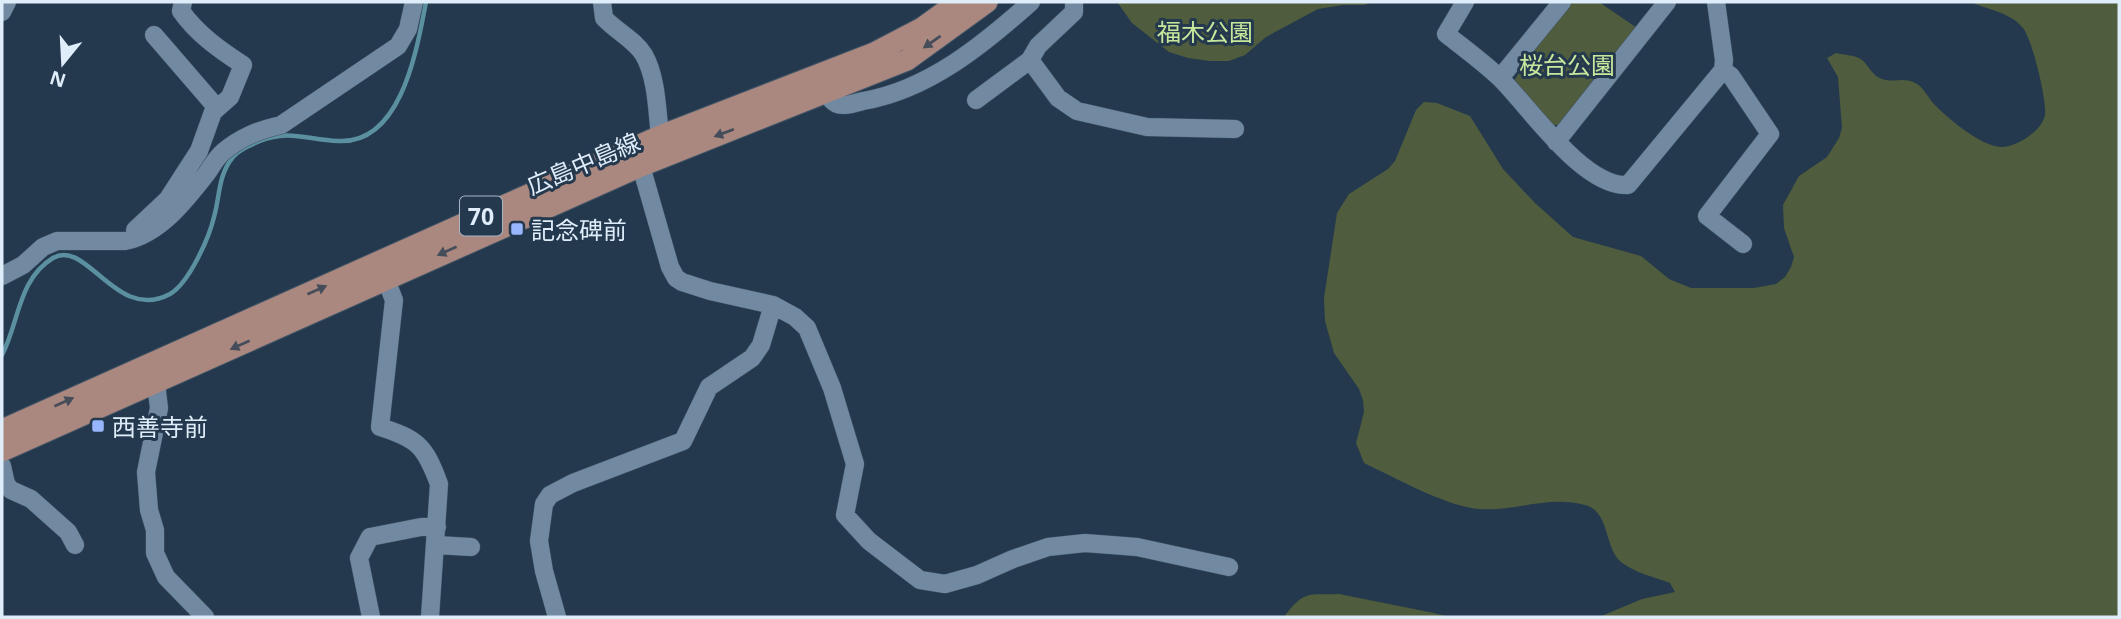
<svg xmlns="http://www.w3.org/2000/svg" width="2121" height="619" viewBox="0 0 2121 619" font-family="'Noto Sans','Noto Sans JP',sans-serif">
<style>
.green{fill:#4f5c3d}
.lines{fill:none;stroke-linecap:round;stroke-linejoin:round}
.stream{stroke:#5b90a0;stroke-width:4.5}
.minor-casing{stroke:#425567;stroke-width:19}
.primary-casing{stroke:#425567;stroke-width:23}
.minor{stroke:#718aa2;stroke-width:18}
.primary{stroke:#ab887f;stroke-width:21}
.oneway{fill:#464d5a}
.poi-dot{fill:#98b6fd;stroke:#24394e;stroke-width:2.5}
.labels{text-anchor:middle;dominant-baseline:central;stroke-width:6;stroke-linejoin:round;paint-order:stroke}
.shield{fill:#24394e;stroke:#a7b6c6;stroke-width:2}
.shield-label{font-size:23px;font-weight:bold;fill:#dfecfa}
.park-label{font-size:24px;fill:#c7e79c;stroke:#24394e}
.street-label{font-size:24px;fill:#dfecfa;stroke:#24394e}
.poi-label{font-size:24px;fill:#dfecfa;stroke:#24394e;text-anchor:start}
</style>
<rect width="100%" height="100%" fill="#24394e"/>
<path class="green" d="M1117,2H1372L1365,5H1343L1318,9L1266,37L1245,55L1229,61H1210L1188,58L1169,52L1132,23Z
M1572,2H1599L1637,28L1561,125H1552L1514,81L1528,58Z
M1971,2H2119V617H1599L1642,599L1675,592L1670,583C1654,577 1635,573 1621,562C1604,548 1610,511 1585,505C1548,495 1515,512 1479,509C1445,506 1396,478 1364,463L1356,443L1364,412L1363,400L1359,389L1334,353L1325,321L1324,298L1337,213L1349,194L1388,169L1395,161L1416,110L1424,102L1437,103L1470,116L1503,169L1535,203L1573,237L1641,256L1669,279L1691,288H1754L1776,284L1785,277L1791,267L1794,257L1784,228L1783,205L1799,176L1827,157L1839,138L1842,128L1838,77L1827,58L1836,53C1844,55 1856,55 1862,60C1870,67 1873,78 1886,80C1897,82 1906,77 1917,84C1924,88 1928,98 1934,104C1947,118 1980,145 2000,147C2016,148 2042,131 2045,115C2047,100 2032,39 2023,28C2010,12 1988,10 1971,2Z
M1339,594L1434,613L1449,617H1284C1304,590 1308,595 1339,594Z"/>
<g class="lines">
<path class="stream" d="M2,355C19,323 18,279 53,258C87,238 116,323 170,294C189,283 209,238 214,217C220,196 218,175 233,157C239,149 251,145 260,141C289,129 308,140 338,141C402,145 417,48 426,2"/>
<g class="minor-casing">
<path id="minor" d="M602,2L604,18C616,31 635,40 644,55C657,78 657,111 660,136L641,166L670,267L676,278L682,282L710,291L773,305L795,317L807,328L832,388L855,464L845,515L869,541L920,580L945,584L977,575L1013,559L1048,547L1085,543L1137,547L1229,567
M1465,2L1446,34C1464,48 1483,62 1500,78C1530,108 1584,188 1628,185L1723,70L1731,76L1770,134L1707,216L1743,244
M1716,2L1724,60L1723,70
M2,12L7,2
M154,35L217,108
M1030,60L1058,98L1077,111L1147,127L1235,129
M1500,78L1562,2
M821,83C825,90 829,100 837,104C843,107 855,103 863,101C928,90 983,45 1031,2
M976,100L1030,60L1038,46L1074,12V2
M1556,142L1667,2
M135,230L168,199L199,151L213,112L230,97L243,65C220,50 197,34 181,11L183,2
M381,267L394,300L380,427C418,439 425,446 439,484L430,617
M2,276L23,265L43,247L57,241H125C160,234 186,200 207,173C212,166 216,158 223,152C241,137 259,130 281,125L398,46L408,29L414,2
M152,370L156,383L159,408L146,472L149,510L155,530V553L166,577L205,617
M2,466L6,484L11,490L31,499L68,532L75,545
M436,545L471,547
M371,617L359,558L370,537L421,527H437
M557,617L544,571L539,541L544,504L550,495L573,483L683,441L709,387L752,358L761,345L773,305"/>
</g>
<g class="primary-casing">
<path id="primary" d="M2,430L660,136L874,53L922,28L958,2
M2,451L641,166L907,60L987,2"/>
</g>
<use href="#minor" class="minor"/>
<use href="#primary" class="primary"/>
</g>
<defs><path id="oneway-solid" d="M-6-.8H1V-3.2L6.5 0L1 3.2V.8H-6Z" transform="scale(1.75)"/></defs>
<g class="oneway">
<use href="#oneway-solid" transform="translate(932 42) rotate(145)"/>
<use href="#oneway-solid" transform="translate(724 133) rotate(159)"/>
<use href="#oneway-solid" transform="translate(447 251) rotate(156)"/>
<use href="#oneway-solid" transform="translate(317 290) rotate(-24)"/>
<use href="#oneway-solid" transform="translate(240 345) rotate(156)"/>
<use href="#oneway-solid" transform="translate(64 402) rotate(-24)"/>
</g>
<g class="poi-dot">
<rect x="510" y="222" width="14" height="14" rx="3.5"/>
<rect x="91" y="419" width="14" height="14" rx="3.5"/>
</g>
<g class="labels">
<rect class="shield" x="460" y="196.5" width="42" height="39" rx="5"/>
<g class="shield-label">
<text x="481" y="216">70</text>
</g>
<g class="park-label">
<text x="1205" y="31">福木公園</text>
<text x="1567" y="64">桜台公園</text>
</g>
<g class="street-label">
<text transform="translate(583 163) rotate(-23)">広島中島線</text>
</g>
<g class="poi-label">
<text x="531" y="229">記念碑前</text>
<text x="112" y="426">西善寺前</text>
</g>
</g>
<rect width="2121" height="619" fill="none" stroke="#dfecfa" stroke-width="7"/>
<g transform="translate(63 63) rotate(198)" stroke="#24394e" stroke-width="5" paint-order="stroke">
<path d="M0-5L12 26L0 18L-12 26Z" fill="#dfecfa"/>
<text y="-10" font-size="19" font-weight="bold" text-anchor="middle" fill="#dfecfa">N</text>
</g>
</svg>
